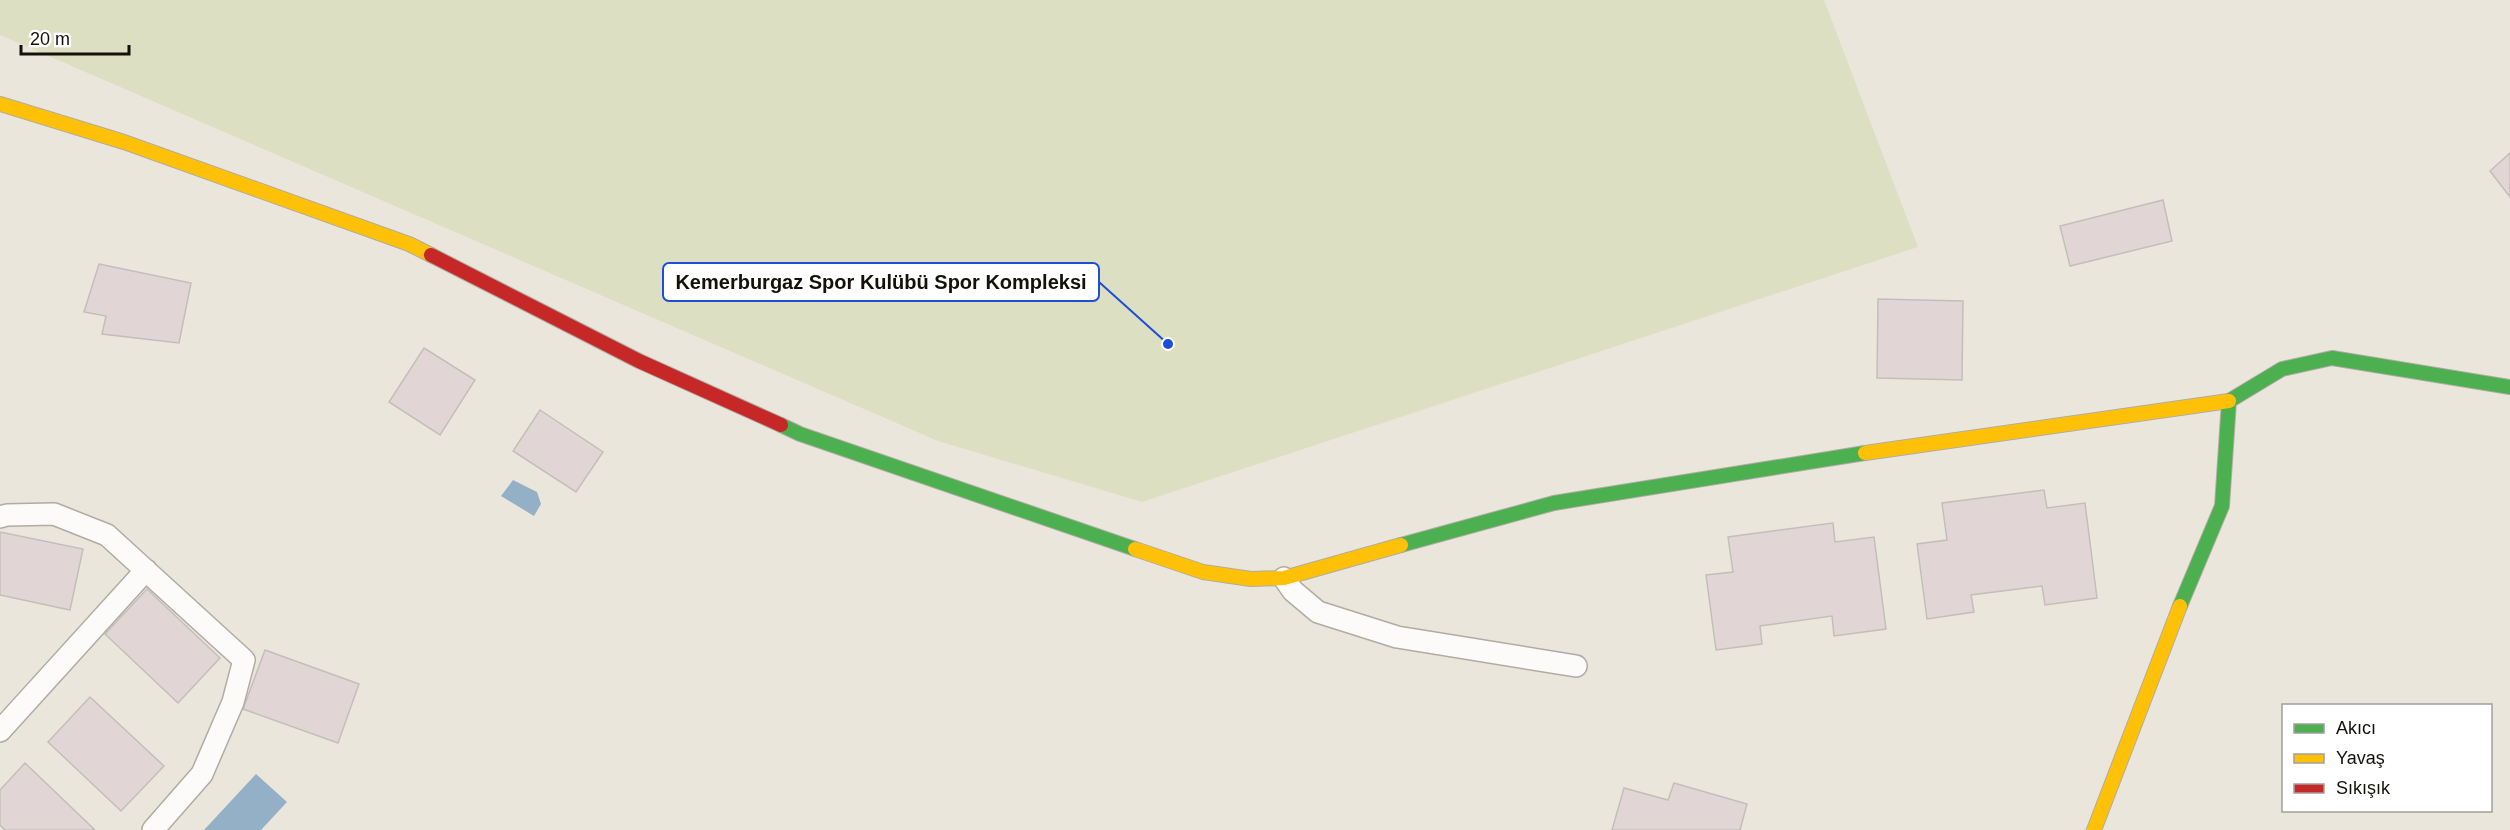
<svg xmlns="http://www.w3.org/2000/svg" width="2510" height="830" viewBox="0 0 2510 830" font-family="Arial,sans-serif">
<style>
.green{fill:#dddfc3}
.water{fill:#94b0c6}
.building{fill:#e1d5d5;stroke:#c4bebb;stroke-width:1.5}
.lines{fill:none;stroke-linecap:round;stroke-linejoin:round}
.lane-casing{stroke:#b0aca3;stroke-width:24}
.fast-casing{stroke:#b0aca3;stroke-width:16}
.slow-casing{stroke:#b0aca3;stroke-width:16}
.jam-casing{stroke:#b0aca3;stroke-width:16}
.lane{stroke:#fcfbfa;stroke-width:21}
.fast{stroke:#4caf50;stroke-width:14}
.slow{stroke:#ffc107;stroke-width:14}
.jam{stroke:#c62828;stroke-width:14}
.leader{fill:none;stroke:#1d4ed8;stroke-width:2}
.callout-dot{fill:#1d4ed8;stroke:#fff;stroke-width:2}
.callout{fill:#fff;stroke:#1d4ed8;stroke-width:2}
.callout-label{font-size:20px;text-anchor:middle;font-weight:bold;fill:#14110a}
</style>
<rect width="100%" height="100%" fill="#ebe6db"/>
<path class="green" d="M0,0H1824L1918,247L1142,502L938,441L0,35Z"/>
<path class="water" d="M513,480L537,492L541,504L534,516L501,496Z
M256,774L287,802L261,830H204Z"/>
<path class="building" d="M2510,153V197L2490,171Z
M2163,200L2172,241L2070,266L2060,226Z
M99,264L191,283L179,343L102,334L106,316L84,312Z
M1878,299L1963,301L1962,380L1877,378Z
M424,348L475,380L440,435L389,402Z
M540,410L603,452L576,492L513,451Z
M2044,490L2047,508L2085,503L2097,598L2045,605L2042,586L1971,595L1974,612L1927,619L1917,544L1947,540L1942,503Z
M1833,523L1835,542L1874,537L1886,629L1834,636L1832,616L1760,626L1762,644L1716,650L1706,575L1733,572L1728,537Z
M0,532L83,549L70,610L0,595Z
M147,589L220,658L178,703L105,634Z
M265,650L359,684L338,743L243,709Z
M90,697L164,766L121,811L48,742Z
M25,763L95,830H5L0,825V790Z
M1674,783L1747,804L1740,830H1612L1624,788L1668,800Z"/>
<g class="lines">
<g class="lane-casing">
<path id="lane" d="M0,517L7,515L54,514L107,535L244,660L233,702L202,774L153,830
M1284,578L1293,591L1318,612L1397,637L1576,666
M0,731L146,570"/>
</g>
<g class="fast-casing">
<path id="fast" d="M781,425L800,434L1135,549
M1401,545L1554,503L1865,453
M2180,606L2222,506L2229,401L2282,369L2332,358L2510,387"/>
</g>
<g class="slow-casing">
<path id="slow" d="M0,104L124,142L409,244L431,255
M1865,453L2229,401
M1135,549L1203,572L1251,579L1284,578L1401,545
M2094,830L2180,606"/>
</g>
<g class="jam-casing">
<path id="jam" d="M431,255L639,361L781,425"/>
</g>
<use href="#lane" class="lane"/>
<use href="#fast" class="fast"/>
<use href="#slow" class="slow"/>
<use href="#jam" class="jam"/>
</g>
<path class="leader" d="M1168 344L1099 282"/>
<circle class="callout-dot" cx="1168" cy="344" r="6"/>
<rect class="callout" x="663" y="263" width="436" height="38" rx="6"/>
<g class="callout-label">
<text x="881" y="289">Kemerburgaz Spor Kulübü Spor Kompleksi</text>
</g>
<rect x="2282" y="704" width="210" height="108" fill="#ffffff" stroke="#a1a09d" stroke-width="1.5"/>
<rect x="2294" y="724" width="30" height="9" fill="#4caf50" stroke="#a1a09d" stroke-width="1.5"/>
<text x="2336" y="734" font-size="18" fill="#14110a">Akıcı</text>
<rect x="2294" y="754" width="30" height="9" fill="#ffc107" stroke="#a1a09d" stroke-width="1.5"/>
<text x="2336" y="764" font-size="18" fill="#14110a">Yavaş</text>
<rect x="2294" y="784" width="30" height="9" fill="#c62828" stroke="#a1a09d" stroke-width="1.5"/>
<text x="2336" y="794" font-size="18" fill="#14110a">Sıkışık</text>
<path d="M21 45v9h108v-9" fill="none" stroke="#14110a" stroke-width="3"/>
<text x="30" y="45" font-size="18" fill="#14110a" stroke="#ffffff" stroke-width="4.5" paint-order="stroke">20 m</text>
</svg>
